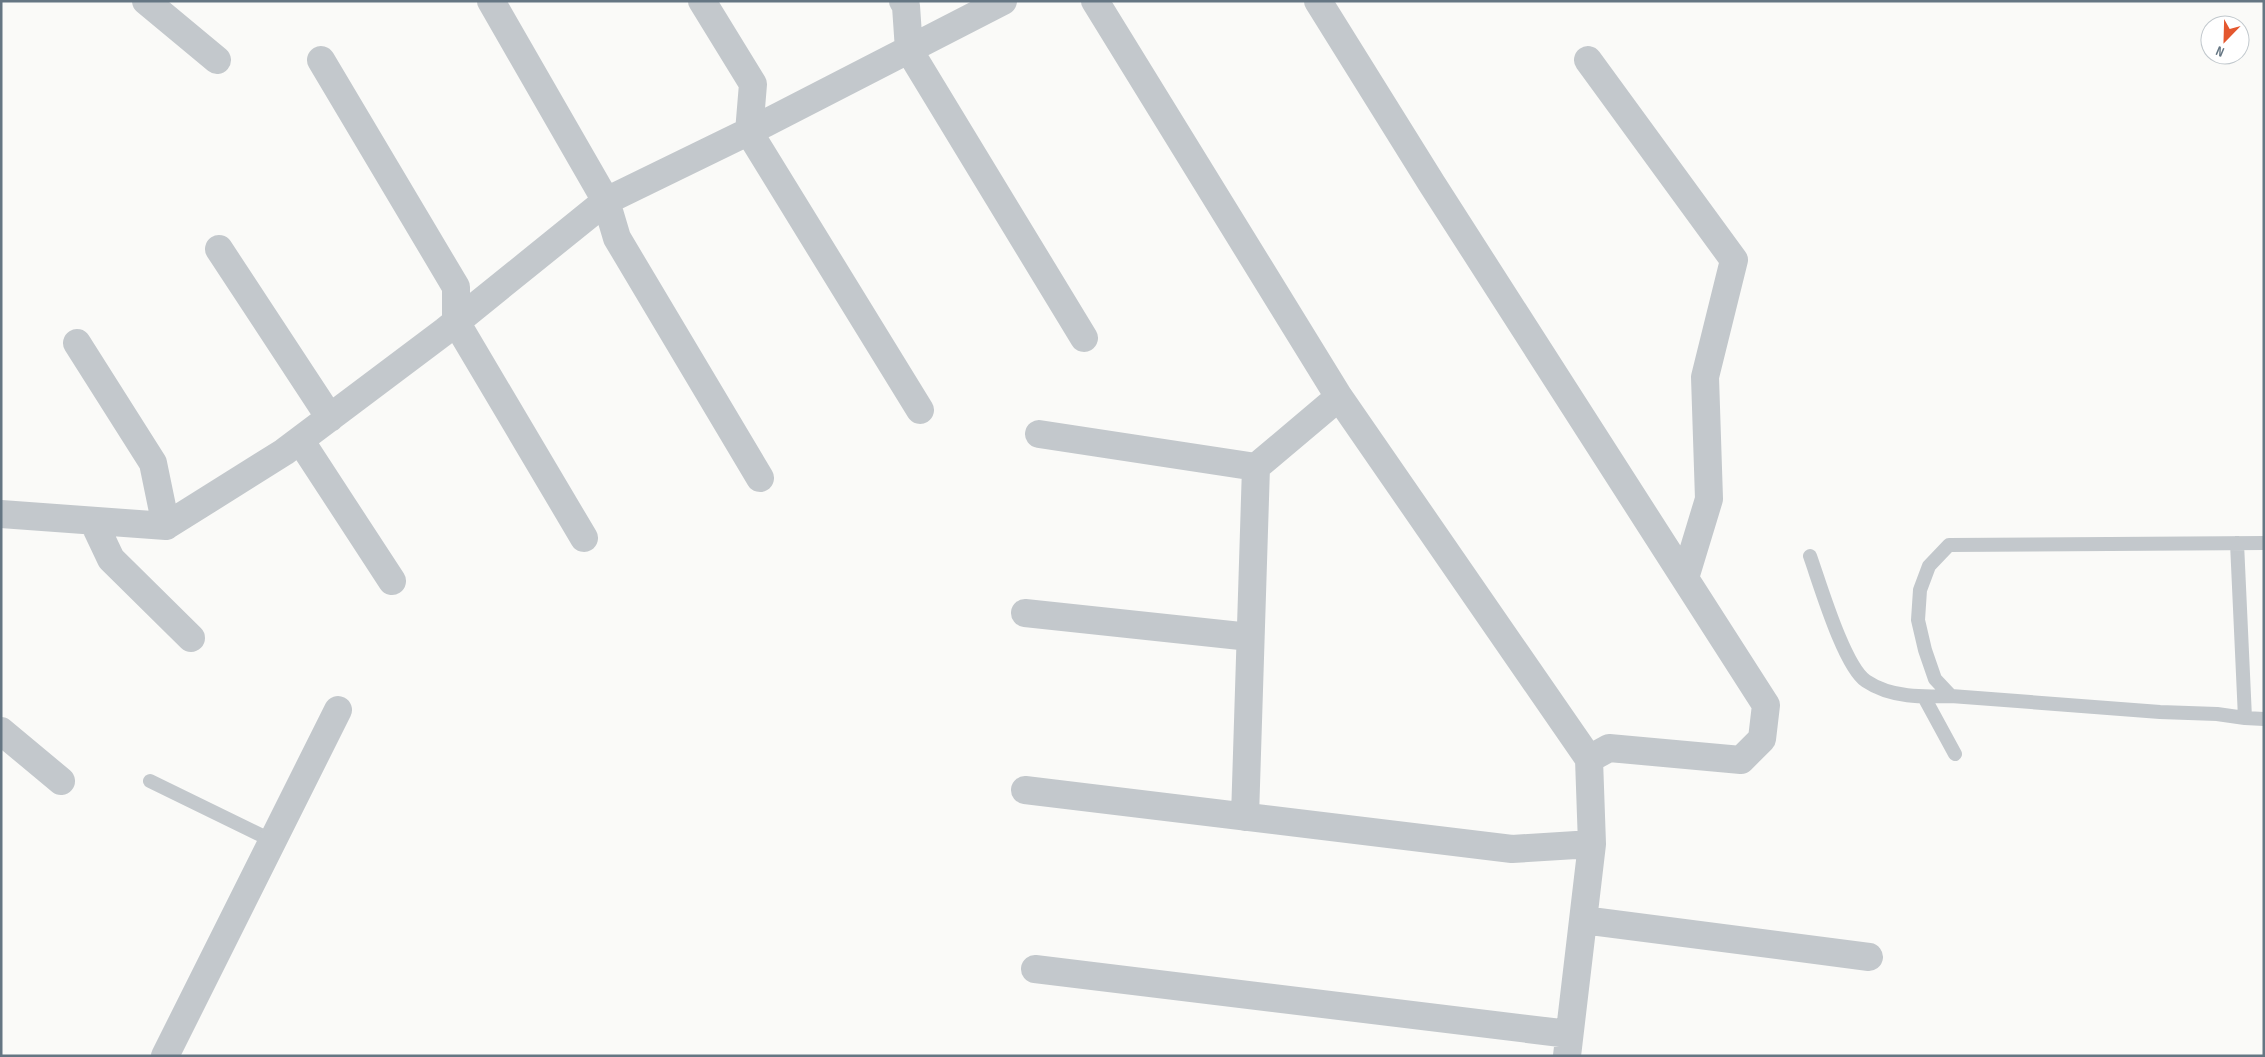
<svg xmlns="http://www.w3.org/2000/svg" width="2265" height="1057" viewBox="0 0 2265 1057" font-family="'Sofia Sans Condensed',sans-serif">
<style>
.lines{fill:none;stroke-linecap:round;stroke-linejoin:round}
.lane{stroke:#c3c8cc;stroke-width:14}
.street{stroke:#c3c8cc;stroke-width:28}
</style>
<rect width="100%" height="100%" fill="#fafaf8"/>
<g class="lines">
<path class="lane" d="M2237,543L2245,718L2264,719
M1810,556C1820,584 1844,666 1866,681C1891,698 1923,697 1951,696
M1924,697L1955,754
M2245,718L2217,714L2160,712L1951,696L1935,679L1925,650L1918,620L1920,590L1929,566L1949,545L2264,543
M150,781L273,841"/>
<path class="street" d="M146,1L217,60
M491,1L606,201L617,238L760,478
M702,1L753,84L749,132L920,410
M903,1L906,6L909,50L1084,338
M1095,1L1339,397L1589,759L1592,844L1567,1056
M1318,1L1432,184L1766,705L1762,739L1741,760L1609,748L1589,759
M321,60L456,287V322L584,538
M1588,60L1734,260L1705,377L1709,499L1685,578
M219,249L330,418
M77,343L153,463L166,526
M1039,434L1256,467
M300,440L392,581
M1,514L166,526L284,452L445,331L606,201L766,123L1003,1
M93,521L111,559L191,638
M1025,613L1250,637
M1,731L61,781
M1025,790L1512,849L1592,844
M1245,817L1256,467L1339,397
M1583,920L1869,957
M1035,969L1569,1034
M165,1056L338,710"/>
</g>
<rect width="2265" height="1057" fill="none" stroke="#657683" stroke-width="5"/>
<g transform="translate(2225 40) rotate(203)"><circle r="24" fill="#ffffff" stroke="#c1c8cd"/>
<path d="M0-4L9 19L0 12L-9 19Z" fill="#e4572e"/>
<text y="-8" font-size="14" font-weight="bold" text-anchor="middle" fill="#657683">N</text>
</g>
</svg>
